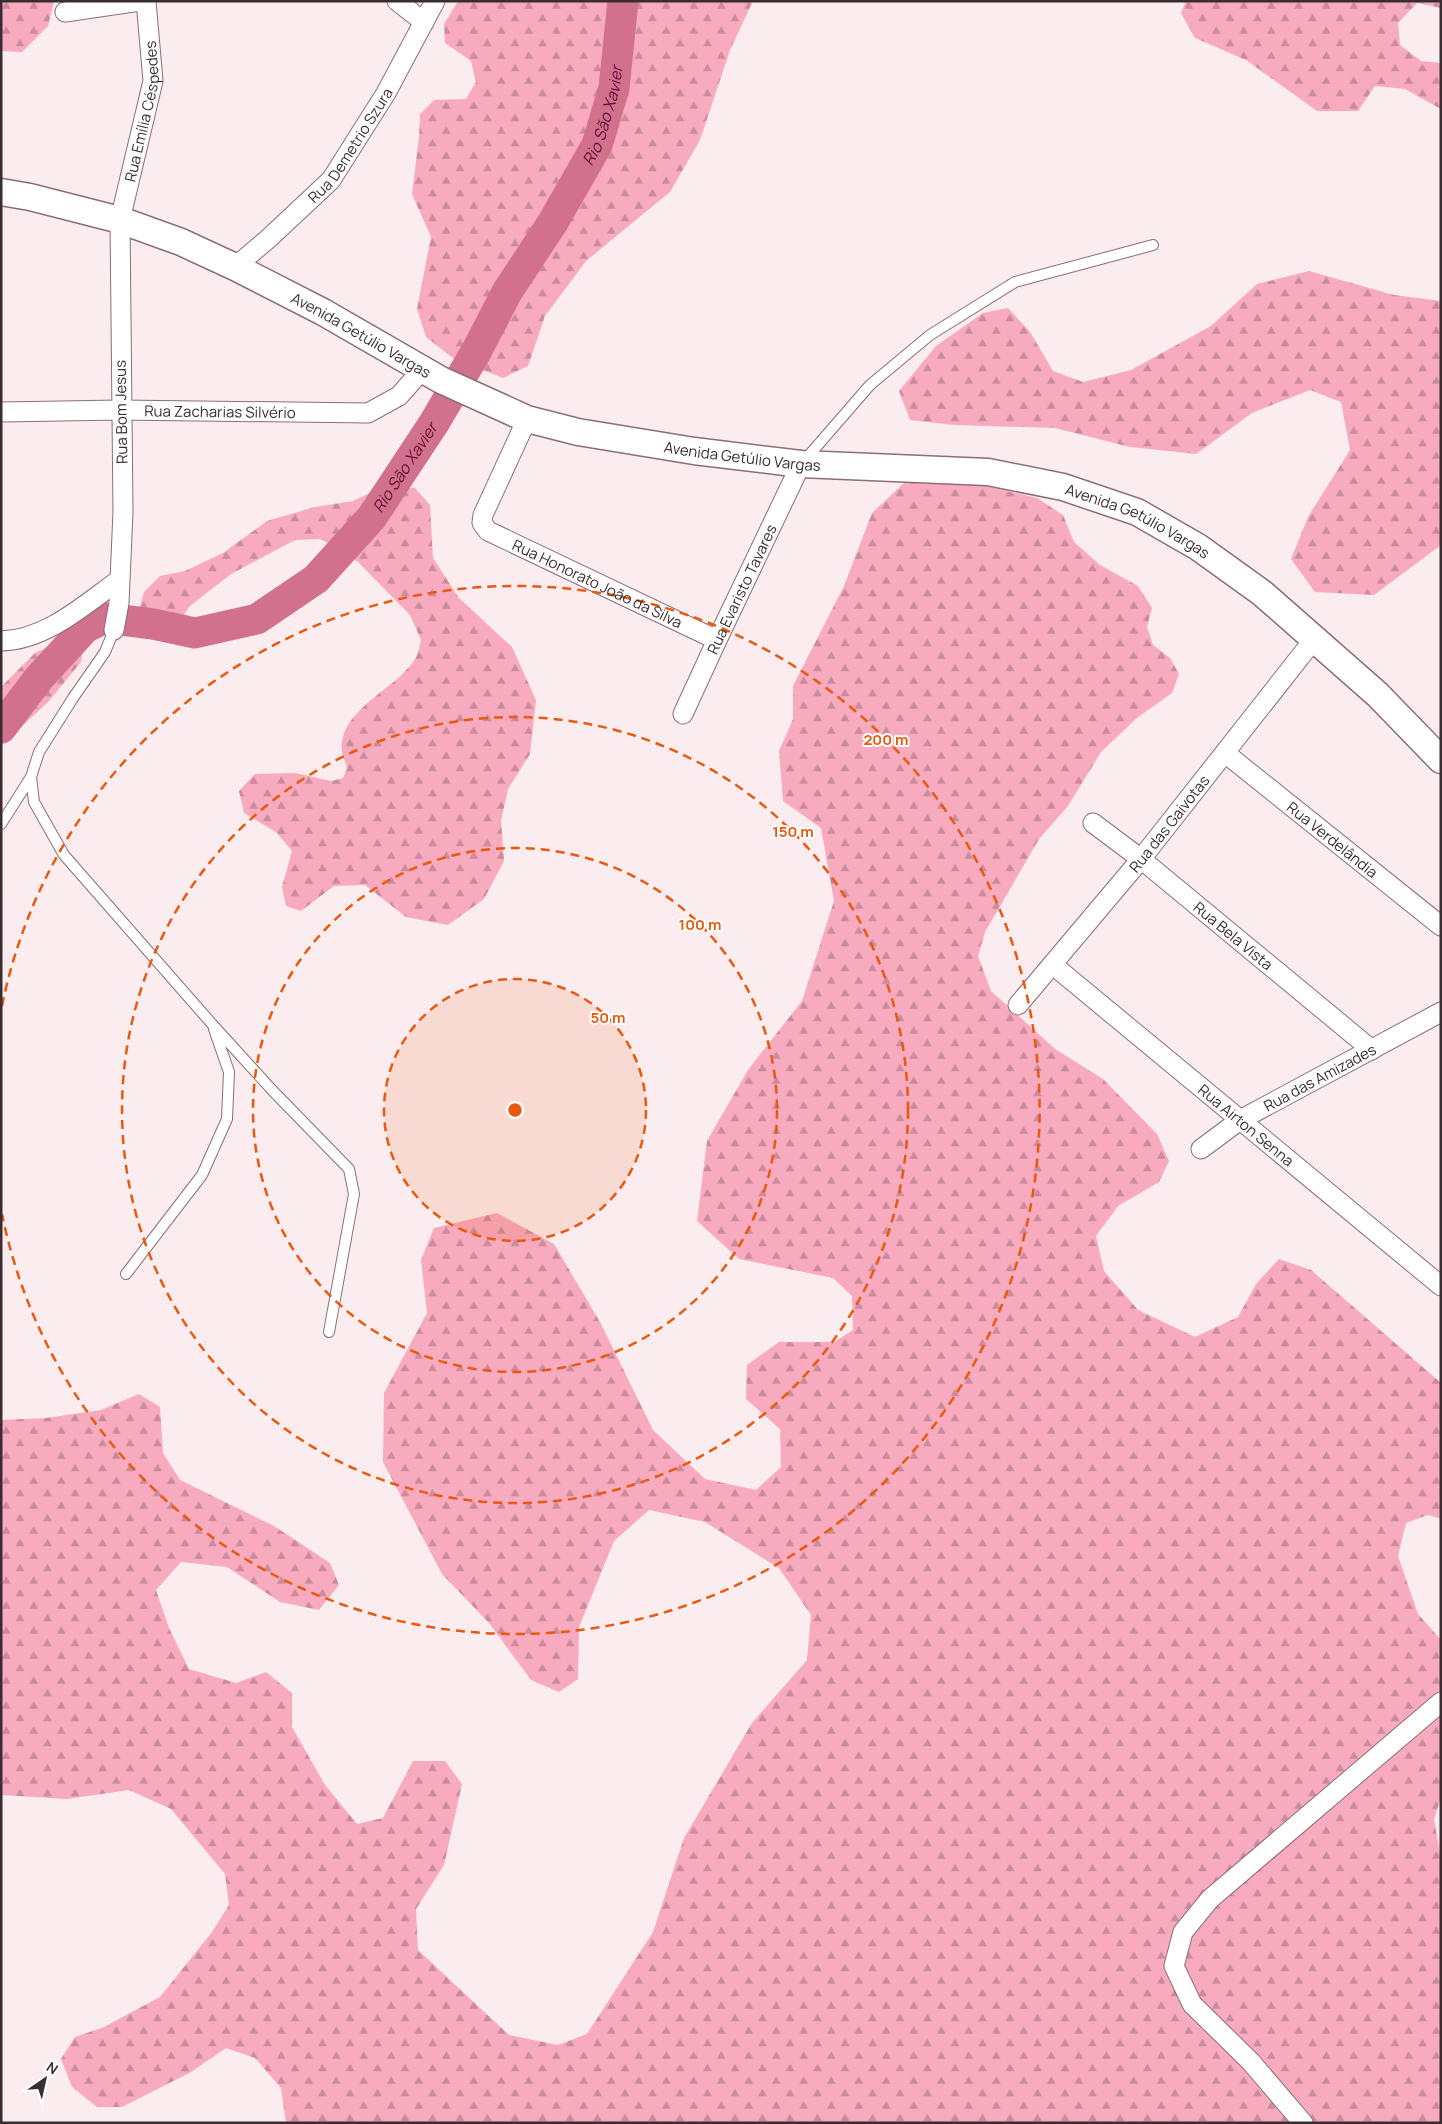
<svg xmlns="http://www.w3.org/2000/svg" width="1442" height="2124" viewBox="0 0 1442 2124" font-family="Manrope,sans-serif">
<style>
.forest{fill:url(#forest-firs)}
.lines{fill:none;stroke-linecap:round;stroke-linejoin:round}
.river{stroke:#d1718e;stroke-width:31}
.lane-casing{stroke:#8c6e75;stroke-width:12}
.street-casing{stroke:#8c6e75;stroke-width:21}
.secondary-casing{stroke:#8c6e75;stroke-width:29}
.lane{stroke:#fff;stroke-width:10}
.street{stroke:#fff;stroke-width:19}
.secondary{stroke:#fff;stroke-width:26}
.ring{fill:none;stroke:#e8590c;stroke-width:2.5;stroke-dasharray:9 6}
.labels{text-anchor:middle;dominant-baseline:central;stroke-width:4;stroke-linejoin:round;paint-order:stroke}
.street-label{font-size:15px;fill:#3a2d31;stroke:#fff}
.water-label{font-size:16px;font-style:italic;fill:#630b31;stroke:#fff}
.centre{fill:#e8590c;stroke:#fff;stroke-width:2.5}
.ring-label{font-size:15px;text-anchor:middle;font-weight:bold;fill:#e8590c;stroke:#fff;stroke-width:4;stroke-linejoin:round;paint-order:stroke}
</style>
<defs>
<pattern id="forest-firs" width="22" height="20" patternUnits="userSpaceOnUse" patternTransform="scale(1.25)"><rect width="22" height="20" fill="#f8aabf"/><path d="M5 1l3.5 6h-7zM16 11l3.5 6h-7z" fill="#ca8b9c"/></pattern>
</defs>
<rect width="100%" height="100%" fill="#fbecf0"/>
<path class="forest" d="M1,1H54L48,26L22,52L1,51Z
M458,1H753L730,50L700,140L670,192L586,261L545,316L528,366L503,378L453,358L426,337L417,309L431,237L412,194L419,137L420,114L434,100L466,99L476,82L471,61L445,43L444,24Z
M1186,1H1441V8L1417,3L1398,23L1400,45L1421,61L1441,63V109L1405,89L1375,86L1358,111H1317L1246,60L1195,38L1181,13Z
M1309,271L1394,295L1441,301V545L1374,595L1315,592L1291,559L1308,517L1350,450L1341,402L1310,390L1252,413L1196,454L1130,447L1055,428L954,425L910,420L899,391L936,346L983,313L1008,308L1030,332L1053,371L1083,382L1131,370L1211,326L1257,284Z
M904,483L982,485L1037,498L1063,515L1074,542L1100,565L1138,586L1152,608L1147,627L1153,645L1170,658L1179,674L1172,693L1138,717L1101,752L1068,806L1039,839L985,932L978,956L991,991L1055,1049L1103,1079L1157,1134L1169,1161L1159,1182L1118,1206L1096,1236L1104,1271L1138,1310L1195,1337L1238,1317L1256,1284L1279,1259L1311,1270L1441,1383V1519L1428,1515L1406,1523L1398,1556L1418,1614L1441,1640V1798L1434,1819L1441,1859V2123H286L281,2088L255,2058L226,2048L191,2072L122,2107H97L72,2087L61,2059L75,2037L104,2027L160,1997L212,1932L229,1905L225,1874L171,1809L129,1790L67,1799L1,1795V1420L46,1418L101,1410L139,1394L160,1407L163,1453L180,1480L274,1526L330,1563L339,1585L319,1610L280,1602L227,1567L181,1562L156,1590L169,1628L189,1669L236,1683L266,1672L292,1693V1727L325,1785L357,1824L383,1818L413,1761H445L462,1784L444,1865L416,1909L418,1950L509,2035L558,2045L587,2034L653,1932L684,1838L752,1723L807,1660L811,1615L779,1568L705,1522L649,1510L614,1541L579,1627L578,1679L559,1692L531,1680L489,1623L442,1574L383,1462L384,1393L427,1313L421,1260L434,1228L497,1213L554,1244L600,1322L653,1430L705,1479L756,1490L781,1467L780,1429L746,1399L747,1365L779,1342H834L853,1330L852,1296L833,1278L739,1259L697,1221L707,1141L748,1070L802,1001L834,901L821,828L783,801L779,751L793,719V686L844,586L872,513Z
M384,486L415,488L430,505L433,558L459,598L512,647L536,700L530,754L508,789L501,821L504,861L484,899L448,925L406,917L365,885L334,886L301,911L286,906L282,887L292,851L276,832L244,813L239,791L255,774L295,773L331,781L343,778L347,768C346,763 343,758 342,753C337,711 393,691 413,662C418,657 419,647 421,640L410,615L358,562L321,539L295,540L231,574L190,606L168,636L155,639L143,630L139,610L144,592L160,576L185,571L223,553L267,521L315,507L353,501Z
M66,639L83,648L81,662L49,701L1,746V687L35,653Z"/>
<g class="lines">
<path class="river" id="s1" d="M1,728L39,678L85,628L105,618L153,624L195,633L257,619L316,579L372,517L434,423L476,352L507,292L553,222L597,145L614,88L623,1"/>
<g class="lane-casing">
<path id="lane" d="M804,461L870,385L930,335L1015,282L1153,245
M114,630L105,652L73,698L39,752L31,777L34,802L64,855L212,1024L272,1090L349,1169L354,1194L329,1332
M1,824L31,777
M126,1274L202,1175L227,1119L229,1072L214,1029"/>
</g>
<g class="street-casing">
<g id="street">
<path d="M397,1L424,22"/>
<path d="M65,12L140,1"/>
<path id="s2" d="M235,267L268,239L331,180L386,93L435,1"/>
<path id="s3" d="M1,412L120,410L368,413L399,396L422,370"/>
<path id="s4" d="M527,419L483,515L482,523L488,531L717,640"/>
<path id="s5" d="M114,630L119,603L123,512L120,220L153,81L146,1"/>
<path d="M1,641C46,640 84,605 119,580"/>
<path id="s6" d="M683,714L717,640L801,464"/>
<path id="s7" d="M1225,753L1441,926"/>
<path id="s8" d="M1093,823L1141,859L1372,1050"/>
<path id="s9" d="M1053,965L1441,1286"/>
<path id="s10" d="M1018,1005L1141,859L1315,638"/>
<path id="s11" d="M1201,1149L1240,1120L1441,1012"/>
<path d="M1303,2123L1251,2062L1192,2004L1174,1966L1183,1932L1210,1899L1441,1702"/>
</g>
</g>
<g class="secondary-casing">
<g id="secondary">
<path id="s12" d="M1,192L30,197L120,220L181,242L235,267L323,312L441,380L527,419L578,432L694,451L801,464L988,472L1063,487L1137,512L1198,547L1262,593L1378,695L1441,760"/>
</g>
</g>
<use href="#lane" class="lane"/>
<use href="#street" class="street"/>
<use href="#secondary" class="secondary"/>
</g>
<circle cx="515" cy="1110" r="131" fill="#e8590c" fill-opacity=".12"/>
<g class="ring">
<circle cx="515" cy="1110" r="131"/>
<circle cx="515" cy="1110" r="262"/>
<circle cx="515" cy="1110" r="393"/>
<path d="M2 1006A524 524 0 1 1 2 1214"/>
</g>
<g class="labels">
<g class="street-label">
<text stroke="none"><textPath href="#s5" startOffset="522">Rua Emília Céspedes</textPath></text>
<text stroke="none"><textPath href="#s2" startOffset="169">Rua Demetrio Szura</textPath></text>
<text stroke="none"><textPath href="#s12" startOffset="390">Avenida Getúlio Vargas</textPath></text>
<text transform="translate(121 412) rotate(-91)">Rua Bom Jesus</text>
<text stroke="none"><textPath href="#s3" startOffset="219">Rua Zacharias Silvério</textPath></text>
<text stroke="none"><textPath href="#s12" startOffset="795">Avenida Getúlio Vargas</textPath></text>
<text stroke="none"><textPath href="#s12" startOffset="1200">Avenida Getúlio Vargas</textPath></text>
<text stroke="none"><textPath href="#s4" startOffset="245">Rua Honorato João da Silva</textPath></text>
<text stroke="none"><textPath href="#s6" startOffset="138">Rua Evaristo Tavares</textPath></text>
<text stroke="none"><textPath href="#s10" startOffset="236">Rua das Gaivotas</textPath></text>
<text stroke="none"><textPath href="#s7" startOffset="138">Rua Verdelândia</textPath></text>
<text stroke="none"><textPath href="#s8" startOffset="180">Rua Bela Vista</textPath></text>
<text stroke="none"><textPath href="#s11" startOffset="139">Rua das Amizades</textPath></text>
<text stroke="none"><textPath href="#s9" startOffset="251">Rua Airton Senna</textPath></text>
</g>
<g class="water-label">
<text stroke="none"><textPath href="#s1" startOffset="928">Rio São Xavier</textPath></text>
<text stroke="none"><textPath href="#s1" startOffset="522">Rio São Xavier</textPath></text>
</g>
</g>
<circle cx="515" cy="1110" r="8" class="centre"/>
<g class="ring-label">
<text x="886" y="745">200 m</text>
<text x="793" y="837">150 m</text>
<text x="700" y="930">100 m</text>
<text x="608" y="1023">50 m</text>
</g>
<rect width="1442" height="2124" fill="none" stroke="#3a2d31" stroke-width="5"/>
<g transform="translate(45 2079) rotate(34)" stroke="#ffffff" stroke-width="4" paint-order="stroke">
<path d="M0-4L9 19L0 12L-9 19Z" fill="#3a2d31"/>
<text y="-8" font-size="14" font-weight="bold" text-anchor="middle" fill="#3a2d31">N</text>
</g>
</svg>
